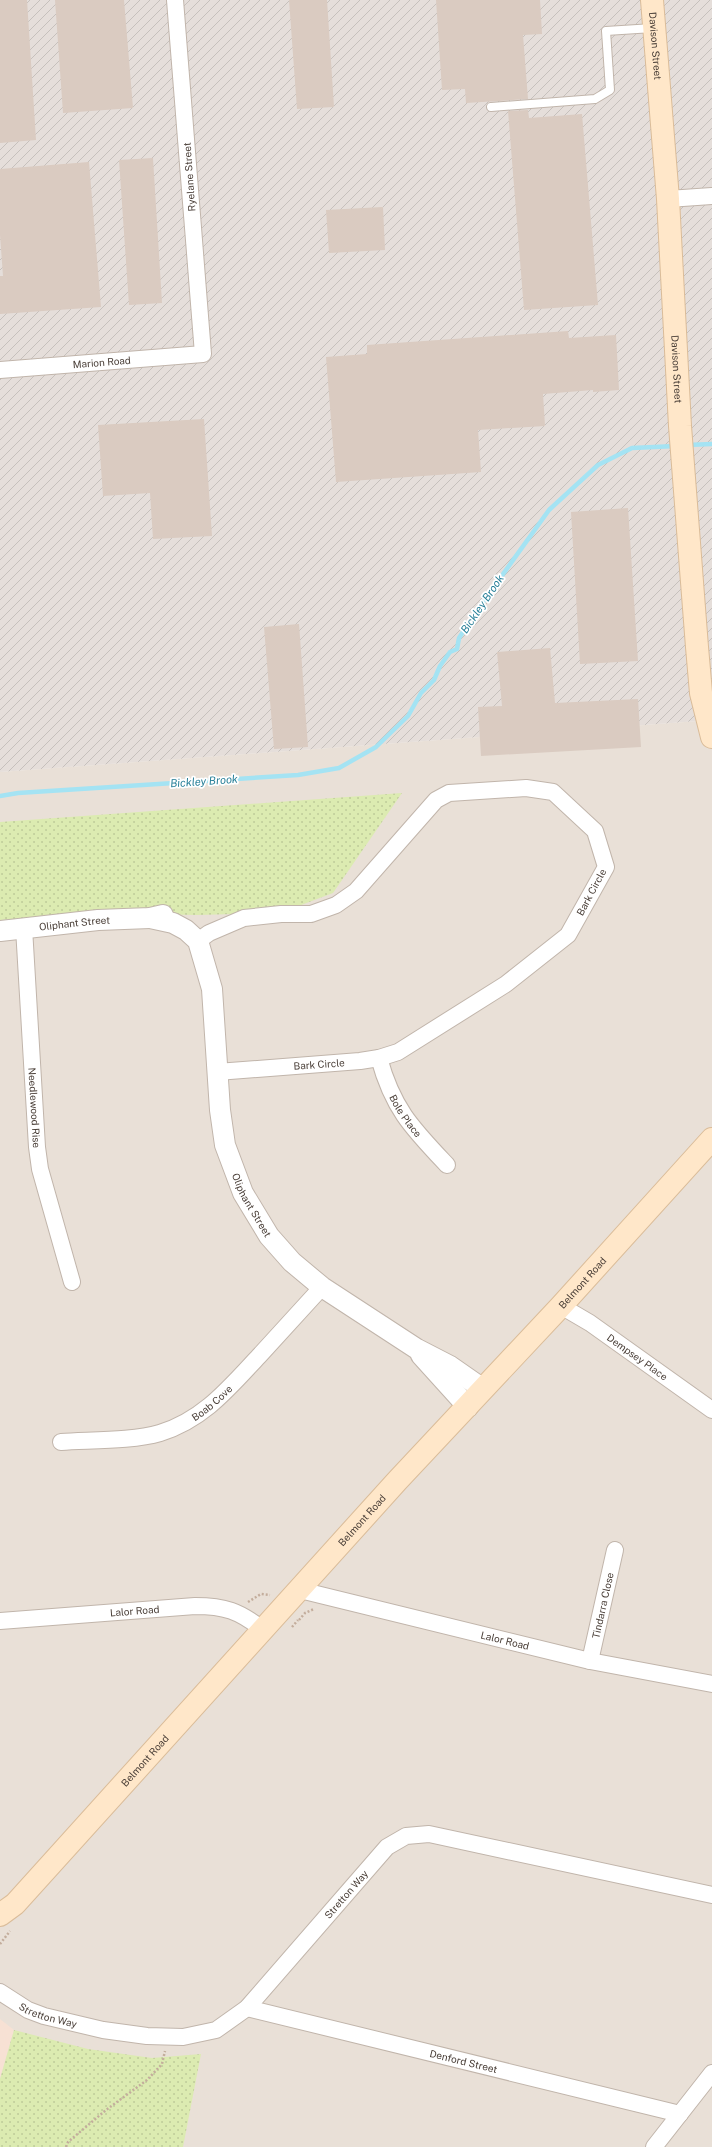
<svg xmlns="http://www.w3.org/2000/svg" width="712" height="2147" viewBox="0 0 712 2147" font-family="'Public Sans',sans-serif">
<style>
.residential{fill:#e9e0d7}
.commercial{fill:#f7e1d4}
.industrial{fill:url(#industrial-furrows)}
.park{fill:url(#park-dots)}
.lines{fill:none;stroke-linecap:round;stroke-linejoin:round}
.stream{stroke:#a4e3f3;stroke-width:4.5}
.building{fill:#dacbc1}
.service-casing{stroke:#c1b5ab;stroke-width:10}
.minor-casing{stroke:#c1b5ab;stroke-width:18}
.tertiary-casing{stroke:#c1b5ab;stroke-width:22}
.secondary-casing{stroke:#dabc99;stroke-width:24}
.path{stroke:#c3ad9c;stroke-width:2.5;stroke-dasharray:2 2;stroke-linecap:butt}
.service{stroke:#fff;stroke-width:8}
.minor{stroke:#fff;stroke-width:16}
.tertiary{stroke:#fff;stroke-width:20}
.secondary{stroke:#ffe7c9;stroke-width:22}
.labels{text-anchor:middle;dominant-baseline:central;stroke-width:3.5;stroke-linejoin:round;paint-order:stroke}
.street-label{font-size:10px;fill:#493e37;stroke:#fff}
.water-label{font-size:11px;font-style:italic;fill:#267f98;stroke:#fff}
</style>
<defs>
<pattern id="industrial-furrows" width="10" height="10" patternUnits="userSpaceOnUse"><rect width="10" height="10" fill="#e5deda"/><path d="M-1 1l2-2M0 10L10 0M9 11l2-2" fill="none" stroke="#c6c0bc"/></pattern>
<pattern id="park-dots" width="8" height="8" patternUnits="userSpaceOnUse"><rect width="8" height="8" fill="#dcebb1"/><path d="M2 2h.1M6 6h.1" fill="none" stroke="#becb99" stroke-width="1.8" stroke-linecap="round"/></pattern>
</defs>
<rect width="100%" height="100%" fill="#f5efe9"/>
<path class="residential" d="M712,720V2147H0V772Z"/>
<path class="commercial" d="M0,2019L14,2030L0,2079Z"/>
<path class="industrial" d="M0,0H712V720L0,772Z"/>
<path class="park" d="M402,793L333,893L280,913L197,915L95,913L0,920V822Z
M14,2030L88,2049L152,2058L201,2054L183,2147H0V2079Z"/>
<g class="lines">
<path class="stream" d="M687,445L712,444
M0,796L18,793L298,775L339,768L376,747L408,716L421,693L434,680L440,666L450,652L457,649L459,638L478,609L549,510L598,465L632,448L676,446"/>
</g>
<path class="building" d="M0,0H27L36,140L0,143Z
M55,0H124L133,108L63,113Z
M289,0H327L334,107L297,109Z
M436,0H540L542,34L523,35L528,99L466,103L465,89L442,90Z
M528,110L529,118L582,114L598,305L524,310L508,111Z
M153,158L162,303L129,305L119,160Z
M89,162L101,307L0,314V276H3L0,235V169Z
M383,207L385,250L329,253L326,210Z
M568,331L569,338L616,335L619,390L593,392V390L543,394L545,426L478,430L481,472L336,482L326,357L367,354V345Z
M204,419L212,536L153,539L150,493L103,496L98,425Z
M628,508L638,661L580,664L571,512Z
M299,624L308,747L274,749L264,627Z
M550,648L555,703L638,699L641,747L481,756L478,707L502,706L497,652Z"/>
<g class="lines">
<g class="service-casing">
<path id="service" d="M491,107L595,99L610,90L606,31L653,28"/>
</g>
<g class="minor-casing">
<g id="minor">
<path d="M668,199L712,196"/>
<path id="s1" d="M0,370L203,354L175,0"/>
<path id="s2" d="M24,928L37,1147L40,1169L72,1282"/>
<path d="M198,941L209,933L244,918L281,914H311L336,905L356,891L436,800L449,793L526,788L553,792L595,831L606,867L568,935L506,984L398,1052L379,1058L360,1061L217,1072"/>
<path id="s3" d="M379,1058C393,1109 412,1128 447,1165"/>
<path id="s4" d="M561,1306L590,1323L712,1410"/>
<path id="s5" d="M61,1442C90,1440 133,1441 160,1433C203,1420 229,1388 259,1356C280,1333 301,1310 322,1287"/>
<path id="s6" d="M300,1590L590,1661L712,1684"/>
<path id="s7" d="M0,1621L195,1606C225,1606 239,1611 262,1629"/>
<path id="s8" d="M590,1661L615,1550"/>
<path id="s9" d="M0,1992L28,2010L44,2016L103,2030L147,2036L183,2037L216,2030L247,2008L387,1847L406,1836L429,1834L712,1895"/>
<path id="s10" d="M247,2008L680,2114"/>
<path d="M654,2147L712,2073"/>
</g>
</g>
<g class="tertiary-casing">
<g id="tertiary">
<path id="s11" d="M150,918L173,923L186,930L198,941L212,989L220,1110L225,1145L243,1193L269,1236L292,1262L322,1287L417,1349L450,1366L483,1389"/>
<path id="s12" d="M0,931L98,920L150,918L163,915"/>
<path d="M421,1355L468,1407"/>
</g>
</g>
<g class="secondary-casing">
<g id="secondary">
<path id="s13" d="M652,0L668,199L680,426L697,647L701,693L712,737"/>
<path id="s14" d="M0,1915L15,1904L397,1481L561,1306L712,1139"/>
</g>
</g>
<path class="path" d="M248,1602L261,1594L270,1595
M299,1620L305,1613L314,1609
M292,1627L298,1620
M0,1944L10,1931
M66,2147L68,2142L106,2110L147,2080L162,2064L165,2051"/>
<use href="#service" class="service"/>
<use href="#minor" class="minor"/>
<use href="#tertiary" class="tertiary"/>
<use href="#secondary" class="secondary"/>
</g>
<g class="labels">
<g class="street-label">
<text stroke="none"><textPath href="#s13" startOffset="46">Davison Street</textPath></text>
<text transform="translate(189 177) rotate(-94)">Ryelane Street</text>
<text stroke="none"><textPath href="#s1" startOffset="102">Marion Road</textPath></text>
<text stroke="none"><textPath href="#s13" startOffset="370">Davison Street</textPath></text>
<text transform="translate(591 892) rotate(-62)">Bark Circle</text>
<text stroke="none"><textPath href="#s12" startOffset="75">Oliphant Street</textPath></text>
<text transform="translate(319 1064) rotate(-4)">Bark Circle</text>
<text stroke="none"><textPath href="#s2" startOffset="180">Needlewood Rise</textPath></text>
<text stroke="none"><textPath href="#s3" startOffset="64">Bole Place</textPath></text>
<text stroke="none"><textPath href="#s11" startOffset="327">Oliphant Street</textPath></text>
<text stroke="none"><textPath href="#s14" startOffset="860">Belmont Road</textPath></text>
<text stroke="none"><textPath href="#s4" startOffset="92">Dempsey Place</textPath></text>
<text stroke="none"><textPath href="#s5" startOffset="160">Boab Cove</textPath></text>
<text stroke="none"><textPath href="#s14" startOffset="536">Belmont Road</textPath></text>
<text stroke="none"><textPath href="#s8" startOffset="57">Tindarra Close</textPath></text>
<text stroke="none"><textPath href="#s7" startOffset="135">Lalor Road</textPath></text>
<text stroke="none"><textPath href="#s6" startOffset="211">Lalor Road</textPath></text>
<text stroke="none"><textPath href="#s14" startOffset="212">Belmont Road</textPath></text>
<text stroke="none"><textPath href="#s9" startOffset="414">Stretton Way</textPath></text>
<text stroke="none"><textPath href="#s9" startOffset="54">Stretton Way</textPath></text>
<text stroke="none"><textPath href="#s10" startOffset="223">Denford Street</textPath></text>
</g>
<g class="water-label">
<text transform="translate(482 604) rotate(-56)">Bickley Brook</text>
<text transform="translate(204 781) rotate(-4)">Bickley Brook</text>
</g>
</g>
</svg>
